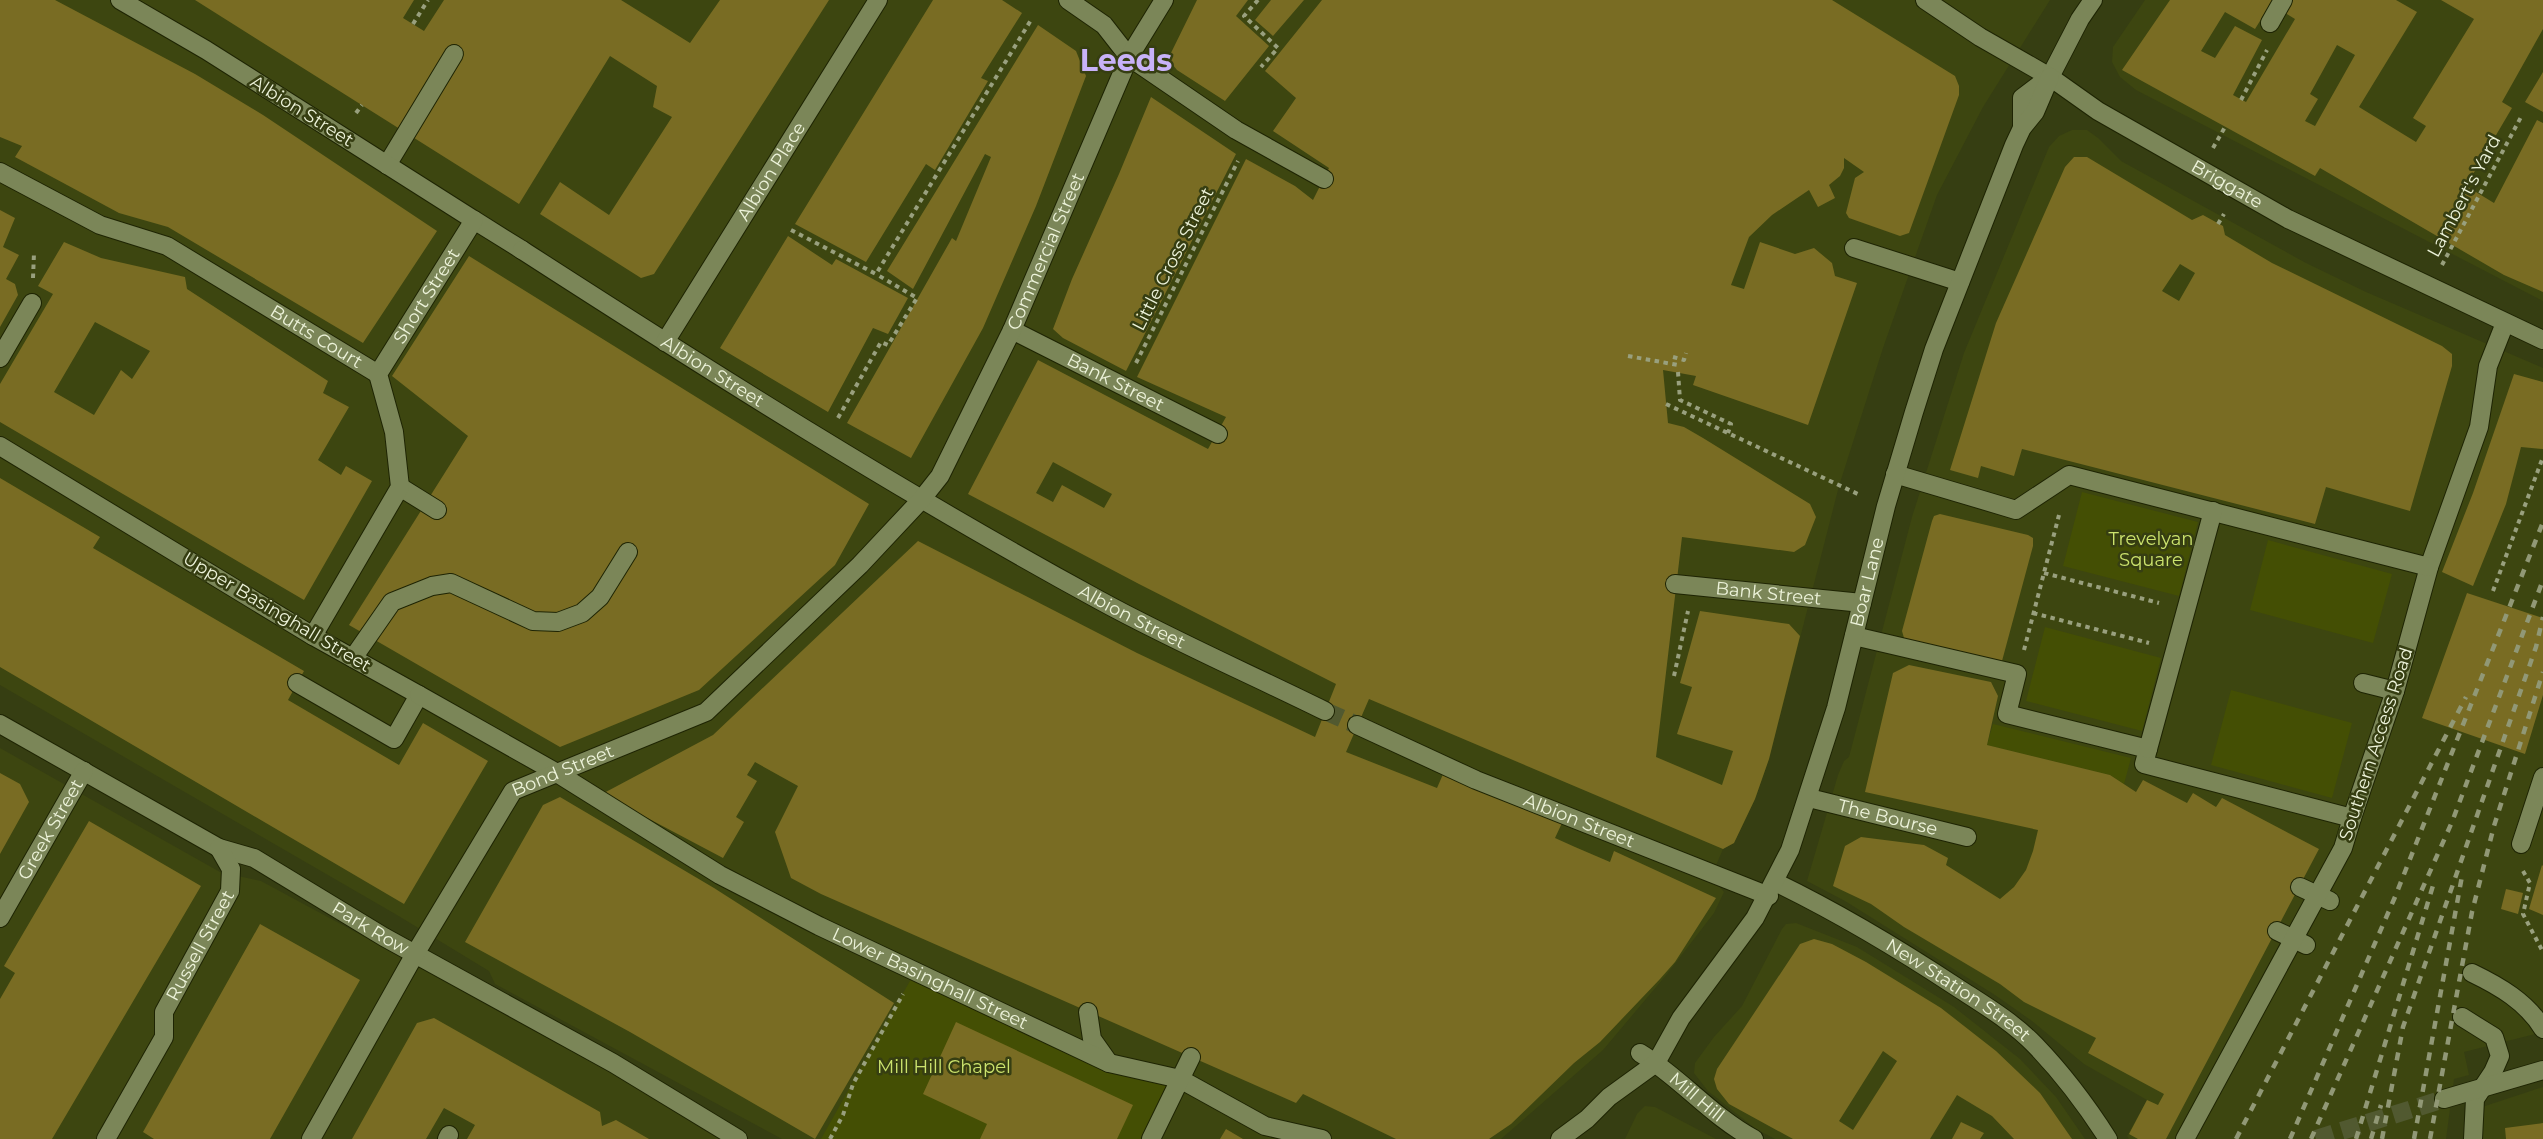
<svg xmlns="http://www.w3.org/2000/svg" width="2543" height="1139" viewBox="0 0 2543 1139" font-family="Montserrat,sans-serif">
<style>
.built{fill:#3d4610}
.green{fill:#444f04}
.building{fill:#796c23;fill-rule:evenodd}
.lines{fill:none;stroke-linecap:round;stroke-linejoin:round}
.street-tunnel{stroke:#515930;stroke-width:18;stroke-dasharray:18 9;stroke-linecap:butt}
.lane-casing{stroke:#1e2403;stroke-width:20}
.street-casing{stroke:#1e2403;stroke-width:20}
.path{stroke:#99a07e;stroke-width:4;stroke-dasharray:4.5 4.5;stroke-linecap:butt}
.lane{stroke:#7b8658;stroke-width:18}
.street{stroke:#7b8658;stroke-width:18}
.rail{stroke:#919876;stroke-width:4.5;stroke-dasharray:8 8;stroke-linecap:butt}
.labels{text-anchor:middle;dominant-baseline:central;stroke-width:5;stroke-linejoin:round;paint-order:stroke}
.street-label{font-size:18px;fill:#edf3da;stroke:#363e12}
.park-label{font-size:18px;fill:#cce36d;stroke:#363e12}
.town-label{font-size:30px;font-weight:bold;fill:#c8b2f8;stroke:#363e12}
</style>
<rect width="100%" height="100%" fill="#363e12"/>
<path class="built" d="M0,0H2050L1983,107L1937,195L1883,348L1839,486L1769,759L1755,799L1734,843L1723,849L1711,877L1724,892L1714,913L1667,974L1603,1050L1501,1139H782L495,984L489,971L397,915L0,685Z
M2145,0H2543V301L2136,90L2120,77L2112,62L2113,47Z
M2072,130H2087L2098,138L2121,161L2306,263L2366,292L2543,368V1032L2464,1052L2469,1075L2454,1079L2446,1139H2129L2127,1136L2147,1100L2084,1064L2032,1021L1995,995L1845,901L1807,881L1838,775L1844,761L1849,757L1912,517L1964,353L2049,147L2059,136Z
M0,748L220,872L261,881L739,1139H0Z
M1796,923L1857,947L1954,1007L2020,1059L2056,1097L2085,1139H1775L1756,1129L1708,1091L1694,1073L1695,1063L1714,1037L1742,1006L1782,929L1786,924Z
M2543,1087V1139H2471L2473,1110Z
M1645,1106L1655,1107L1716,1139H1625L1637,1114Z"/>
<path class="green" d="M2082,492L2198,522L2179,596L2063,566Z
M2268,540L2392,574L2373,643L2250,610Z
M2045,627L2161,658L2142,731L2026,701Z
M2231,690L2352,723L2332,798L2211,765Z
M1993,724L2131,758L2124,784L2110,775L1987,745Z
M915,972L1170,1083L1142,1139H821Z"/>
<path class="building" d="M0,0H55L195,74L263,115L437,231L363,343L168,227L119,213L15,157L22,146L0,137Z
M195,0H414L403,18L424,31L444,0H621L690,43L720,0H829L654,274L641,278L540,214L560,182L609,215L672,117L653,107L657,86L610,56L519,204Z
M933,0H1002L1022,13L981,78L988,81L935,170L926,164L866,262L795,224Z
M1197,0H1248L1236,16L1269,46L1225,101L1177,70L1168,59Z
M1271,0H1304L1273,36L1255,20Z
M1322,0H1832L1955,76L1959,86V95L1909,233L1900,236L1849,218L1846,213L1855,178L1864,172L1844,158V168L1840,176L1829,185L1835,198L1818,207L1809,190L1772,215L1749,237L1731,285L1744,289L1760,242L1795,254L1814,248L1832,263L1835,276L1857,283L1808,425L1693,385L1696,376L1663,370L1668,423L1684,427L1703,438L1810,504L1816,517L1805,545L1794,552L1682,537L1656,757L1722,785L1733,751L1677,734L1692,687L1680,683L1700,611L1789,624L1800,636L1769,759L1755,799L1734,843L1723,849L1369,699L1346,752L1437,788L1444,772L1562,823L1555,838L1575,847L1610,862L1614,851L1716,898L1675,962L1660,979L1600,1042L1574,1063L1511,1124L1489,1139H1396L1303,1094L1296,1103L821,894L791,878L775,832L798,786L755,762L747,775L757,781L736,817L744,822L723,858L602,794L713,735L918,541L1137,653L1315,737L1336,684L1139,584L968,494L1038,360L1208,449L1226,417L1137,377L1246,159L1295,186L1313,200L1329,168L1273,131L1296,98L1265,71ZM1053,462L1112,494L1104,508L1062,485L1053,502L1036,493Z
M2170,0H2273L2255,29L2225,12L2201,51L2215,58L2235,26L2262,40L2233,95L2246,102L2295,19L2285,13L2293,0H2396L2417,12L2359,107L2416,142L2426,126L2413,118L2474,19L2441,0H2543V29L2502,102L2512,108L2466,186L2494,203L2537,120L2543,123V292L2504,275L2320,168L2315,176L2122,70ZM2337,45L2355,55L2315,126L2305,121L2318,99L2310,94Z
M1038,25L1076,51L1086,76L1036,206L983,328L911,458L847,423L952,238L956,241L991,157L985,154L913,289L887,271Z
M2543,72V112L2525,102Z
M1151,97L1236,154L1126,371L1063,338L1053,329L1072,279L1119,174Z
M2074,157H2087L2192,220L2203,215L2223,226L2225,235L2272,263L2442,346L2452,354V366L2410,511L2326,487L2315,524L2022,449L2014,476L1981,466L1978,478L1950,470L1996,323L2065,167ZM2180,264L2195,273L2179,301L2162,291Z
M0,210L15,218L3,247L19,255L6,279L15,284L18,295L0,327Z
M788,236L832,265L836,259L908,298L888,334L873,328L828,412L720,348Z
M64,242L101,258L185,277L187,289L328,381L323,393L349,407L318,460L341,475L346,466L372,481L304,600L0,422V384L53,294L38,286ZM95,322L150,351L132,379L121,370L94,415L54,392Z
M469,256L869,504L835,565L699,690L560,747L349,625L468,436L392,376Z
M2514,374L2543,382V449L2521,447L2506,504L2473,586L2442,572L2473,493Z
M0,478L100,537L93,548L304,671L288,700L399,765L423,723L488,761L404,904L0,667Z
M1940,514L2028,535L2033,538V546L2002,661L1997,662L1910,641L1904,638L1902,631L1932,521L1934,516Z
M2467,593L2543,618V695L2525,754L2422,718Z
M1909,665L1991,682L1998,696L1987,745L2110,775L2136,792L2143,780L2187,803L2193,793L2216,807L2222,798L2319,849L2166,1139H2138L2129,1134L2147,1100L2158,1105L2164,1094L2088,1053L2096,1038L2024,1002L2000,984L1904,927L1871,904L1833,886L1845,846L1861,837L1924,845L1948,858L1946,865L2000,899L2014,887L2026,870L2033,851L2038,830L1865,792L1893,673Z
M0,773L20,784L29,802L0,854Z
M560,797L714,888L894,1003L815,1139L630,1032L465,942L543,805Z
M89,821L201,886L52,1139H0V999L15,973L4,966Z
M2542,865L2543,866V915L2529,909Z
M2506,889L2523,893L2518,914L2501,909Z
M260,924L360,980L270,1139H154L143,1132Z
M1814,939L1832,944L1866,962L1941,1008L1996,1051L2040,1093L2072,1139H2014L1992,1116L1957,1095L1930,1139H1793L1729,1104L1717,1089L1714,1079L1717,1069L1800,944ZM1883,1051L1897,1061L1853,1130L1839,1121Z
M434,1018L600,1112L602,1126L616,1120L649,1139H467L475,1125L444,1108L426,1139H352L417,1023Z
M956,1022L1133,1105L1117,1139H980L987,1124L923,1094Z
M1961,1122L1984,1133L1980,1139H1952Z
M2543,1123V1139H2506L2505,1128Z
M1226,1129L1243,1139H1220Z"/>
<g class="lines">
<path class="street-tunnel" d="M1325,711L1357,725
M2316,1139L2444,1099"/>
<g class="lane-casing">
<g id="lane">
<path d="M2270,23L2283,0"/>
<path d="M2050,77L2080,19L2093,0"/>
<path d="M387,165L454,54"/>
<path id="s1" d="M0,172L100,225L167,246L378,374"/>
<path d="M474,220L522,250"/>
<path d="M1854,248L1960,282"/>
<path d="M0,358L32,303"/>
<path d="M400,487L437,510"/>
<path id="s2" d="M1675,584L1862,603"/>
<path d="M353,658L392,602L432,586L451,583L533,621L558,622L582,613L600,597L628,552"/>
<path d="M297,683L394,739L419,695L313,636"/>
<path d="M2363,683L2395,691"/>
<path id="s3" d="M0,724L219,848L254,858L384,937L613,1063L738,1139"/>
<path d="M2352,818L2395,691L2429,567L2479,427L2488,366L2505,323"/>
<path d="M2521,844L2543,777"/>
<path id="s4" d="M1775,882C1839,913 1899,949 1958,988C1984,1005 2013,1022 2035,1045C2062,1073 2087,1106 2108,1139"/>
<path d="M2300,887L2330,901"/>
<path d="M2277,931L2306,945"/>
<path d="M2472,973C2499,986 2527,1002 2543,1029"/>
<path d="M1088,1012L1092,1039L1109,1063"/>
<path d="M2462,1017L2494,1037L2500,1056L2493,1072L2475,1099L2473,1139"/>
<path d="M447,1139L449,1135"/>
</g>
</g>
<g class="street-casing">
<g id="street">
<path d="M1068,0L1104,25L1129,57L1236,130L1324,179"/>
<path id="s5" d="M1925,0L1980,37L2050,77L2098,111L2288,219L2543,340"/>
<path d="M2022,128V98L2048,78"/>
<path id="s6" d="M522,250C711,372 901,492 1099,600C1172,640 1250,674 1325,711"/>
<path id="s7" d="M1012,330L1218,434"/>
<path id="s8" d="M665,342L878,0"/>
<path id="s9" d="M0,446L313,636L400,487L394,432L378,374L474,220L206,50L120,0"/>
<path d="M1895,474L2016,510L2069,475L2429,567"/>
<path d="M1854,636L2017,674L2007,714L2148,749L2144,764L2352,818L2343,848L2185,1139"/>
<path id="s10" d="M419,695L557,773L720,875L819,926L1109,1063L1180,1079L1265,1126L1322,1139"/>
<path id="s11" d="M1357,725L1476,780L1769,896"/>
<path d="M2148,749L2213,511"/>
<path id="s12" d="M1809,798L1967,837"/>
<path id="s13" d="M0,918L84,771"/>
<path id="s14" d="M1640,1053C1681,1078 1711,1116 1754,1139"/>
<path d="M2444,1099L2543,1070"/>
<path id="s15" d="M106,1139L164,1037V1012L230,891L231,869L219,848"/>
<path id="s16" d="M311,1139L415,954L513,791L706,712L860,565L921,500L940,476L1012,330L1129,57L1164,0"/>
<path d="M1151,1139L1191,1057"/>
<path id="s17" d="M1560,1139L1587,1119L1609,1097L1656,1063L1681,1018L1755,918L1790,850L1836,708L1886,506L1914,412L1934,349L2014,145L2022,128L2035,112L2050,77"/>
</g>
</g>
<path class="path" d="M1258,0L1244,16L1278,48L1261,67
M413,24L428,0
M2241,100L2267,50
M356,113L362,105
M2213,148L2225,127
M2218,224L2224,214
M791,230L876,274L1031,20
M2442,265L2521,117
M33,278L34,253
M1628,356L1678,365
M1673,357L1684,360L1686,353
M1136,363L1238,161
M1678,372L1680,400L1731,424L1728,433
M1666,404L1860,495
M838,418L881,342L888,345L917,298L876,274
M2044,573L2159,603
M2493,591L2543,457
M2033,613L2149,643
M2024,650L2059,515
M1674,676L1688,611
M2523,871L2530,883L2523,914L2543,952
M830,1139L843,1115L853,1084L903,994"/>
<use href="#lane" class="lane"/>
<use href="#street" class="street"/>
<path class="rail" d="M2236,1139L2466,697
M2290,1139L2395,897L2543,522
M2311,1139L2452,822L2543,580
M2356,1139L2435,879
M2371,1139L2381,1105
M2382,1139L2403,1027L2536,647L2543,617
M2414,1139L2462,876
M2430,1139L2472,912L2494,826L2543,672"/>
</g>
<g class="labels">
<g class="street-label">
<text transform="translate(302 111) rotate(32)">Albion Street</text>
<text stroke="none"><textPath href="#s8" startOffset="201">Albion Place</textPath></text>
<text stroke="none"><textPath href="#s5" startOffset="354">Briggate</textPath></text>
<text transform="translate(2464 196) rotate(-62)">Lambert's Yard</text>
<text stroke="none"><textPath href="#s16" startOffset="1192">Commercial Street</textPath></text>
<text transform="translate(1173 259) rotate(-63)">Little Cross Street</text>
<text stroke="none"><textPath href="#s9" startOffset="746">Short Street</textPath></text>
<text stroke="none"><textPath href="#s1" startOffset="358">Butts Court</textPath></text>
<text stroke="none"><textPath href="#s6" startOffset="226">Albion Street</textPath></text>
<text stroke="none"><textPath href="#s7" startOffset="116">Bank Street</textPath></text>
<text stroke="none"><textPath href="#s17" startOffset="654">Boar Lane</textPath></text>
<text stroke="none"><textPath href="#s2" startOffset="94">Bank Street</textPath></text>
<text transform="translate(277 612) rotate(31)">Upper Basinghall Street</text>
<text stroke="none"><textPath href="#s6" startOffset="712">Albion Street</textPath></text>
<text transform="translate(2376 744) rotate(-72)">Southern Access Road</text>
<text stroke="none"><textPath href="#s16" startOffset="456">Bond Street</textPath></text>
<text stroke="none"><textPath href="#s12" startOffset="81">The Bourse</textPath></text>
<text stroke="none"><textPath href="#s11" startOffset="242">Albion Street</textPath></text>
<text stroke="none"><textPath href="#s13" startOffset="102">Greek Street</textPath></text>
<text stroke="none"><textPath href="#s3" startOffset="424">Park Row</textPath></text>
<text stroke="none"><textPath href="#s15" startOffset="218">Russell Street</textPath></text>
<text stroke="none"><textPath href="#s10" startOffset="585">Lower Basinghall Street</textPath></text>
<text stroke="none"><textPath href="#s4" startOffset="213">New Station Street</textPath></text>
<text stroke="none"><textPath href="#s14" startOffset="72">Mill Hill</textPath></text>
</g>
<g class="park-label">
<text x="2151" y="539">Trevelyan<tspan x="2151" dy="21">Square</tspan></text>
<text x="944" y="1067">Mill Hill Chapel</text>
</g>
<g class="town-label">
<text x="1126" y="60">Leeds</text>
</g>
</g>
</svg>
